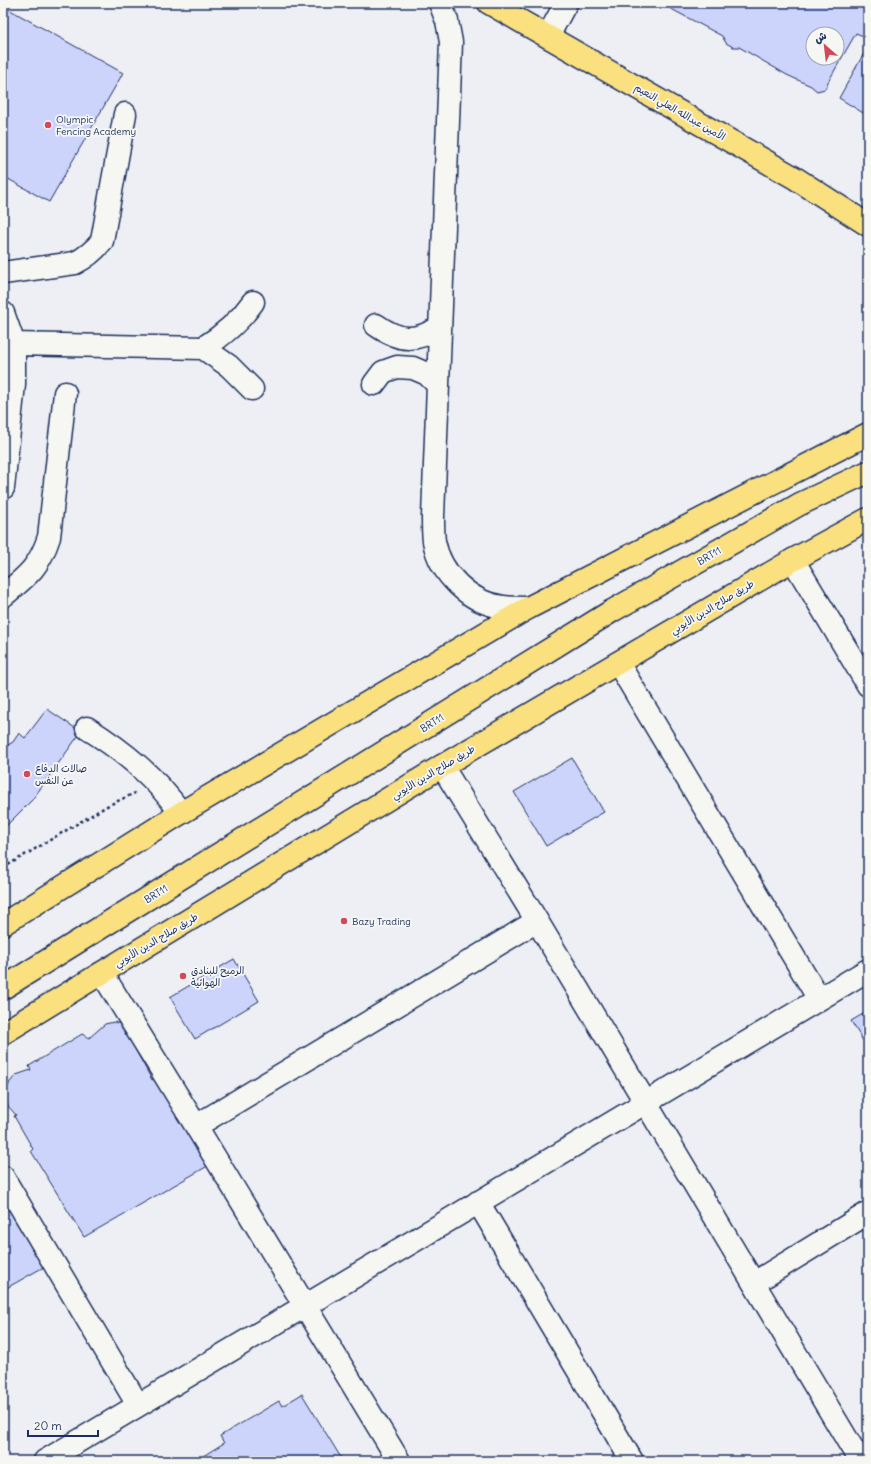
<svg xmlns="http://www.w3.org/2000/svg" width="871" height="1464" viewBox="0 0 871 1464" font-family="Delius,'Playpen Sans Arabic',sans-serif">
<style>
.building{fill:#ccd4fc;stroke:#1b2f5e;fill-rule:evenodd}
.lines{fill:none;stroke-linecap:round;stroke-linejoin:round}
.minor-casing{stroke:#1b2f5e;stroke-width:25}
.major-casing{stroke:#1b2f5e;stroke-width:25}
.path{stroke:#1b2f5e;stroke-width:2.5;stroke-dasharray:3 3;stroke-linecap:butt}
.minor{stroke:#f6f6f2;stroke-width:22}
.major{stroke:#fbe080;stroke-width:22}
.poi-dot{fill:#d1495b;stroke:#f6f6f2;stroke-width:1.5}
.labels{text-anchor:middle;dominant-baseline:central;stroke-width:3.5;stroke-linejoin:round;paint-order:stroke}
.street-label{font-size:10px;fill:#1b2f5e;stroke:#f6f6f2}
.poi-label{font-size:10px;fill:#1b2f5e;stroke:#f6f6f2;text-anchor:start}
</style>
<rect width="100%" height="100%" fill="#eeeff4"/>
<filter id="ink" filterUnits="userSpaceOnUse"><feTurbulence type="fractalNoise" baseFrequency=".025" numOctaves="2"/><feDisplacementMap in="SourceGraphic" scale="8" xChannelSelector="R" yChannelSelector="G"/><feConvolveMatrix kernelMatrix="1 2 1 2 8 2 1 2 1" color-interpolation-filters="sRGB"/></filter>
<g filter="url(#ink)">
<path class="building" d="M660,3H868V38L856,33L828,82L825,89L817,91L811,86L787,75L739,47H733L726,43L722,36ZM813,34H837V58H813Z
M3,6L123,73L49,202L3,176Z
M868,46V116L839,98Z
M47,709L81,732L32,800L3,829V748L13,742L19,733L25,738Z
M572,758L604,812L546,846L514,792Z
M234,959L259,1001L195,1039L170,997Z
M868,1011V1049L851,1021Z
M114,1022L123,1025L134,1040V1047L152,1080L159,1076L213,1163L84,1237L31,1151L33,1149L14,1116L16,1115L8,1106L6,1102V1091L10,1082L16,1075L31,1070L29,1066L82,1034L89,1038L105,1024Z
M3,1187L49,1264L3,1290Z
M302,1394L343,1461H202L200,1458L224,1443L220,1436L279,1401L282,1406Z"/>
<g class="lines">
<g class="minor-casing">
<path id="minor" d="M440,3L447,21L451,42L433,517C433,525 433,534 434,541C440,574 470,603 503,607C511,608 520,608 528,608
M548,36L566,3
M3,273L75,263C87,257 94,251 102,241L125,114
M3,313L14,344V384L3,488
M376,325C400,342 416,342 440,327
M14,344L203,348C224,335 239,322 253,302
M203,348L229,366L252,389
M374,384L383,372L397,367L413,368L427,374L438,385
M793,560L868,685
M3,596C27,576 39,568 49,537L65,393
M618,663L819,999
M87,728C125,752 155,777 181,813
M442,766L537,921L860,1461
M102,973L196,1126L399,1461
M196,1126L537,921
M3,1177L138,1405
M478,1202L632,1461
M754,1283L868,1213
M45,1461L868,970"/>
</g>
<g class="major-casing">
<path id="major" d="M489,3L795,178L868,225
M3,924L181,813L528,608L868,434
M3,988L612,611L800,504L868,472
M3,1033L442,766L793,560L868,519"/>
</g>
<path class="path" d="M3,868L107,806L135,793"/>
<use href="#minor" class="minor"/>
<use href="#major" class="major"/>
</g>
</g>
<g class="poi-dot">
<circle cx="48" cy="125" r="4"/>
<circle cx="27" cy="774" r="4"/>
<circle cx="344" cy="921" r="4"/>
<circle cx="183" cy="976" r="4"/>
</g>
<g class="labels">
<g class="street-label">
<text transform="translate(680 112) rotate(30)">الأمين عبدالله العلي النعيم</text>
<text transform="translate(709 556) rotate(-30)">BRT11</text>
<text transform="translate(712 607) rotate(-31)">طريق صلاح الدين الأيوبي</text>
<text transform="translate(432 723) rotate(-32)">BRT11</text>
<text transform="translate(433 772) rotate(-31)">طريق صلاح الدين الأيوبي</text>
<text transform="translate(156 894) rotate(-32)">BRT11</text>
<text transform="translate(156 940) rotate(-31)">طريق صلاح الدين الأيوبي</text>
</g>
<g class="poi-label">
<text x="56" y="119">Olympic<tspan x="56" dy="12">Fencing Academy</tspan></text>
<text x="35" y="768">صالات الدفاع<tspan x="35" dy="12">عن النفس</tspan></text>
<text x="352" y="921">Bazy Trading</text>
<text x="191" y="970">الرميح للبنادق<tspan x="191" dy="12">الهوائية</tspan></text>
</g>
</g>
<rect width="871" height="1464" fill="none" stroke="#f6f6f2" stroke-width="16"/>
<rect x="8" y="8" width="855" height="1448" fill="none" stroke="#1b2f5e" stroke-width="1.5" filter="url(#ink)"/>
<g transform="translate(825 46) rotate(332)"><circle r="19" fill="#f6f6f2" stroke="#9ea6b7"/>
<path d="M0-3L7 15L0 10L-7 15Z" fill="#d1495b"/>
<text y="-6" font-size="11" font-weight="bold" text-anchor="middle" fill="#1b2f5e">ش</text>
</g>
<path d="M28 1430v6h70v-6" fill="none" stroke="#1b2f5e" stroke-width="2"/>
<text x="34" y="1430" font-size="12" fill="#1b2f5e" stroke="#f6f6f2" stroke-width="3" paint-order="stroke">20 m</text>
</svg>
